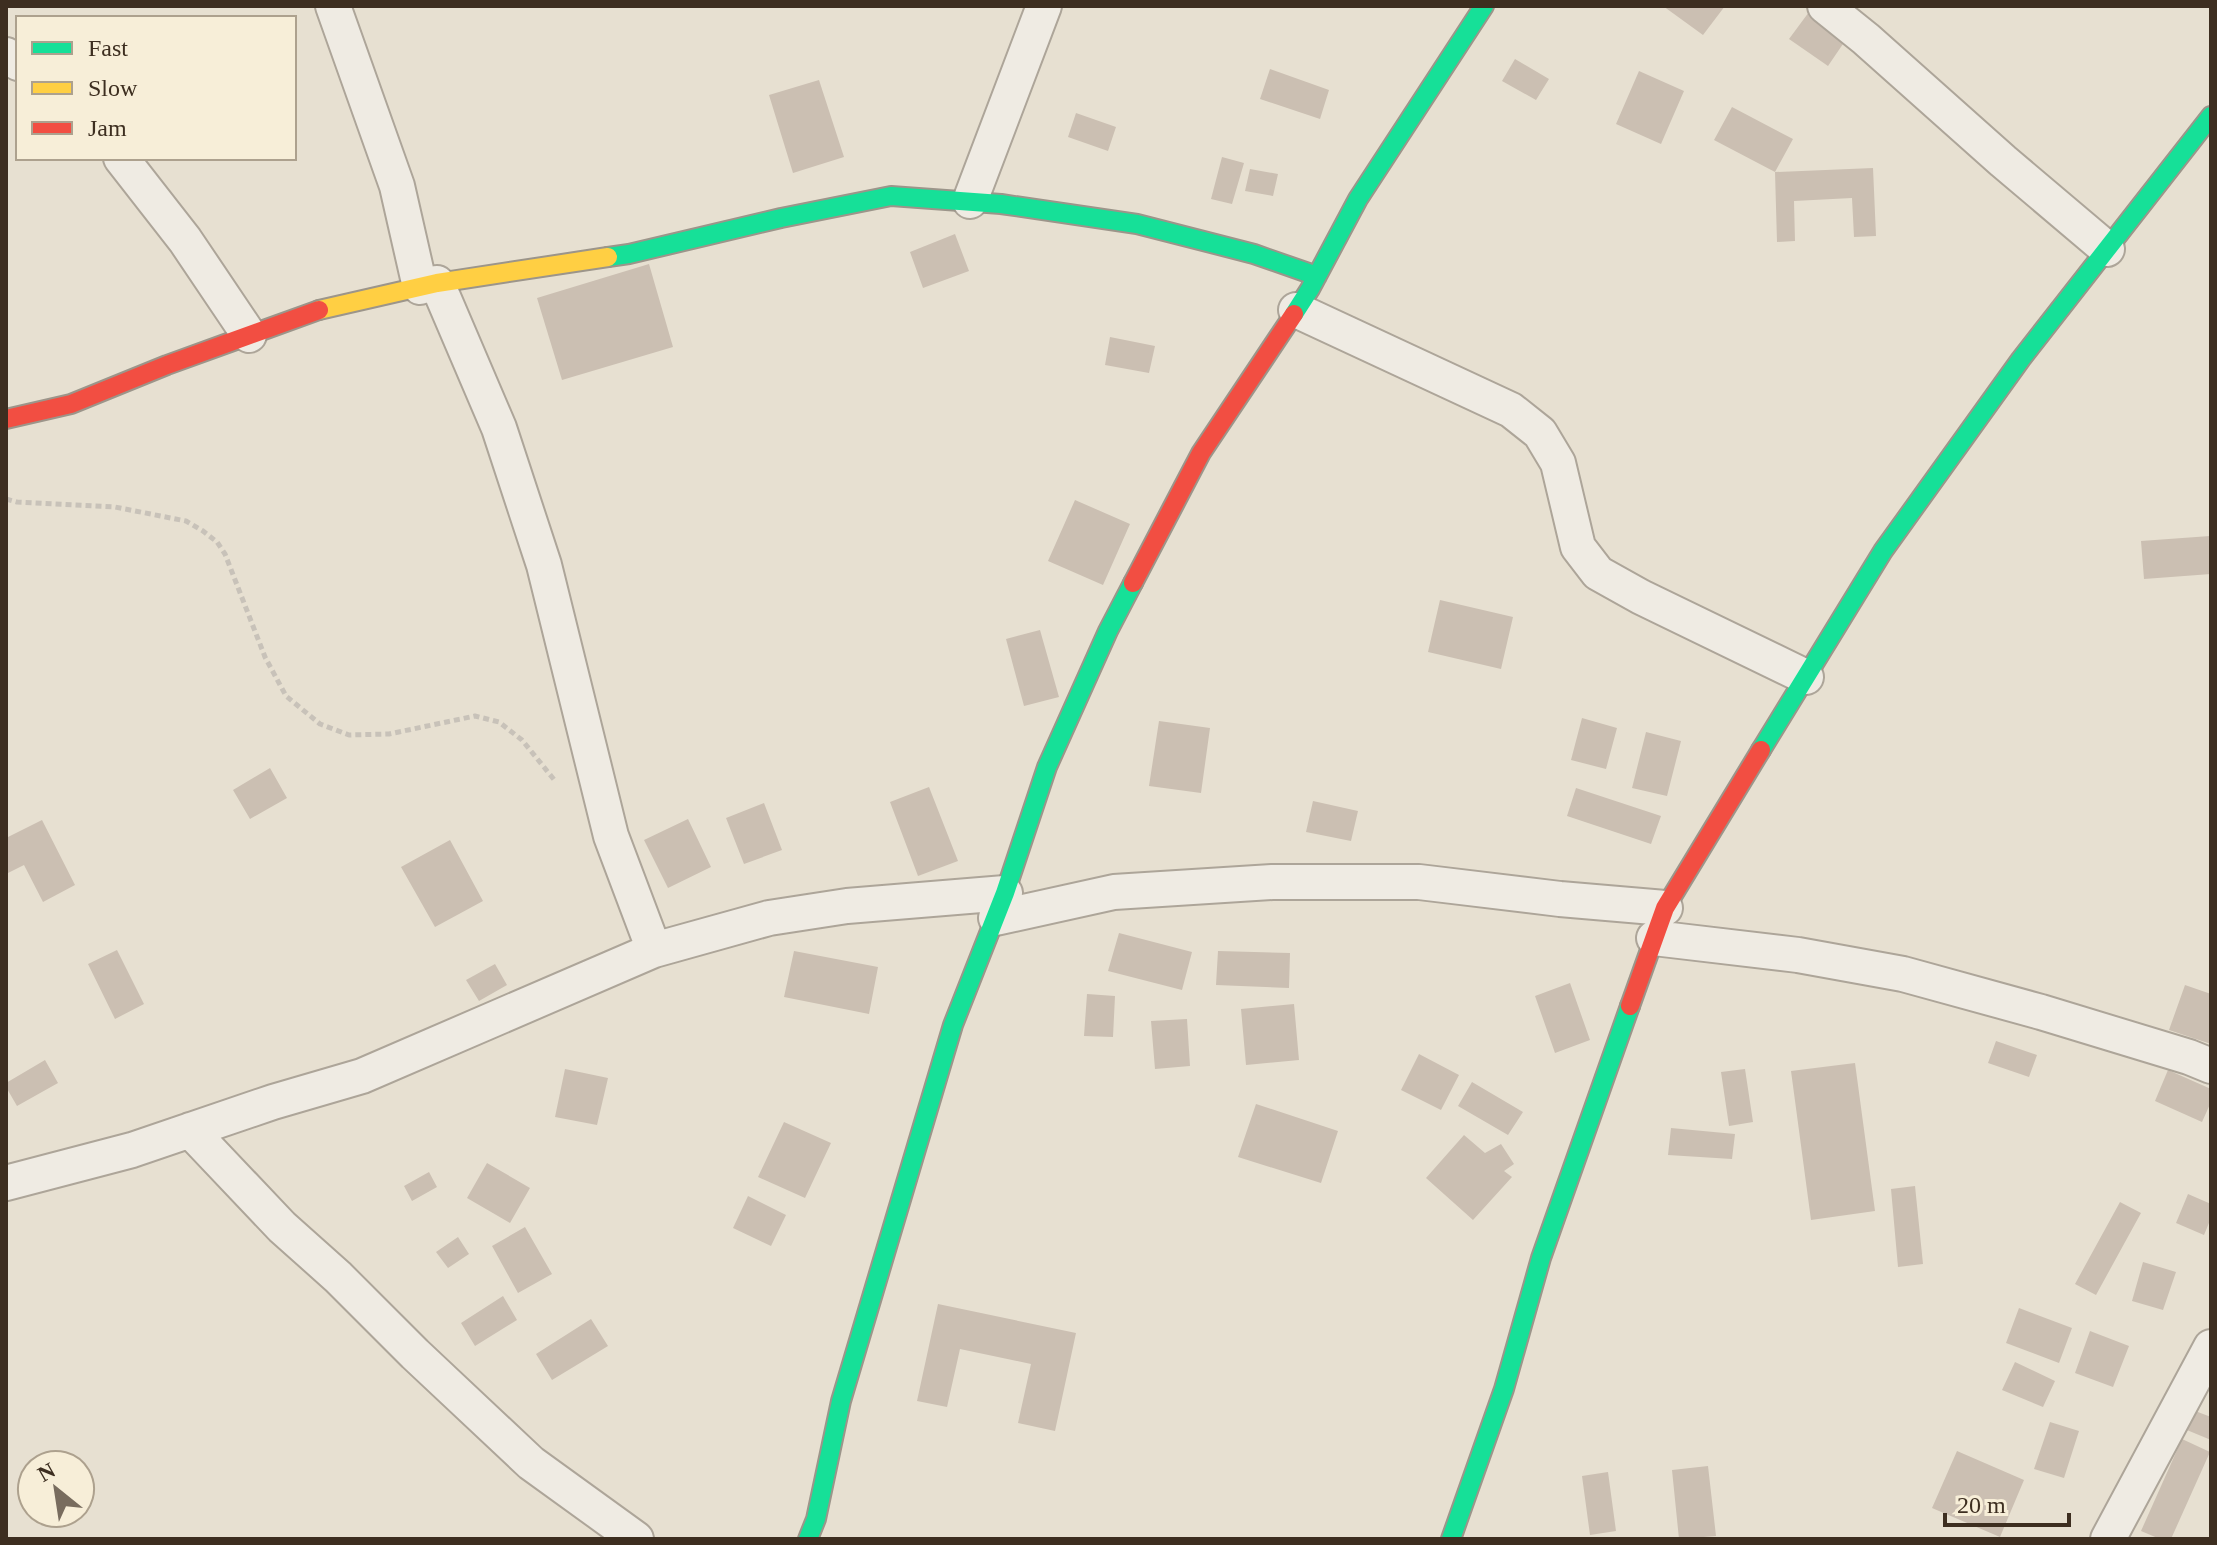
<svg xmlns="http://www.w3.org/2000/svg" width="2217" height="1545" viewBox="0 0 2217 1545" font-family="Georgia,serif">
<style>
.building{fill:#cbbfb2}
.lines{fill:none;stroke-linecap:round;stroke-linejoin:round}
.street-casing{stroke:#ada599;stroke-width:38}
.fast-casing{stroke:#9c958a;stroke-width:22}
.slow-casing{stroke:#9c958a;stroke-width:22}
.jam-casing{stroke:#9c958a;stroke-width:22}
.path{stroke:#c8c2b9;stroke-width:5;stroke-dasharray:6 4;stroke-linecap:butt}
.street{stroke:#efebe3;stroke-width:34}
.fast{stroke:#16e098;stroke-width:18}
.slow{stroke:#ffcf43;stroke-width:18}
.jam{stroke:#f24e42;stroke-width:18}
</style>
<rect width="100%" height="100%" fill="#e7e0d1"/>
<path class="building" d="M1663,6H1725L1703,35Z
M1809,12L1847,38L1828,66L1789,39Z
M1515,59L1549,79L1536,100L1502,81Z
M1270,69L1329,90L1320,119L1260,99Z
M1639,71L1684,91L1661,144L1616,124Z
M819,80L844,157L793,173L769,95Z
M1732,107L1793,139L1775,172L1873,168L1876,236L1854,237L1852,198L1794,201L1795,241L1777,242L1775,172L1714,140Z
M1076,113L1116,127L1108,151L1068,137Z
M1222,157L1244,163L1232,204L1211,199Z
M1250,169L1278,174L1273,196L1245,191Z
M955,234L969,271L923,288L910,252Z
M649,264L673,347L562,380L537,298Z
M1110,337L1155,346L1149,373L1105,365Z
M1075,500L1130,524L1103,585L1048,561Z
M2210,536L2211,574L2144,579L2141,541Z
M1440,600L1513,617L1501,669L1428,652Z
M1040,630L1059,697L1024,706L1006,639Z
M1582,718L1617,728L1606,769L1571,760Z
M1159,721L1210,728L1201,793L1149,786Z
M1646,732L1681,741L1667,796L1632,788Z
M270,768L287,798L250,819L233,790Z
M929,787L958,861L918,876L890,802Z
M1576,788L1661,816L1651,844L1567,816Z
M1313,801L1358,811L1351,841L1306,832Z
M764,803L782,850L744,864L726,818Z
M688,819L711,867L668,888L644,840Z
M42,820L75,885L43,902L24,865L6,874V838Z
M450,840L483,901L435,927L401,867Z
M1119,933L1192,952L1182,990L1108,971Z
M117,950L144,1004L115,1019L88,964Z
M794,951L878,967L869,1014L784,997Z
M1218,951L1290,953L1289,988L1216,985Z
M495,964L507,985L479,1001L466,980Z
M1570,983L1590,1040L1555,1053L1535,996Z
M2185,985L2211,994V1044L2169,1030Z
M1087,994L1115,996L1113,1037L1084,1036Z
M1294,1004L1299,1060L1246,1065L1241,1009Z
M1187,1019L1190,1066L1155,1069L1151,1021Z
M1996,1041L2037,1055L2029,1077L1988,1063Z
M1419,1054L1459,1075L1441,1110L1401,1090Z
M45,1060L58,1083L17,1106L6,1087V1083Z
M1855,1063L1875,1211L1811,1220L1791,1071Z
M565,1069L608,1078L597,1125L555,1117Z
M1745,1069L1753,1122L1729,1126L1721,1072Z
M2168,1070L2211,1089V1102L2202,1122L2155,1101Z
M1472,1082L1523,1112L1508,1135L1458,1106Z
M1256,1104L1338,1131L1321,1183L1238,1157Z
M784,1122L831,1143L805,1198L758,1177Z
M1671,1128L1735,1134L1732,1159L1668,1155Z
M1464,1135L1485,1153L1501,1144L1514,1164L1504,1171L1512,1177L1473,1220L1426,1178Z
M487,1163L530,1188L510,1223L467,1198Z
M429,1172L437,1187L412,1201L404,1186Z
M1915,1186L1923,1264L1898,1267L1891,1189Z
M2188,1194L2211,1204V1218L2204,1235L2176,1223Z
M748,1196L786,1215L771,1246L733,1228Z
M2120,1202L2141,1213L2096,1295L2075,1284Z
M525,1227L552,1274L518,1293L492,1246Z
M458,1237L469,1254L448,1268L436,1252Z
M2143,1262L2176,1272L2163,1310L2132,1301Z
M503,1296L517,1320L475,1346L461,1323Z
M938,1304L1076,1333L1055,1431L1018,1423L1031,1364L960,1349L947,1407L917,1401Z
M2019,1308L2072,1328L2059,1363L2006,1343Z
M591,1319L608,1346L552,1380L536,1354Z
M2090,1331L2129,1346L2113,1387L2075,1373Z
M2015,1362L2055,1381L2043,1407L2002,1390Z
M2190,1409L2211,1417V1440L2182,1428Z
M2050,1422L2079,1431L2064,1478L2034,1469Z
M2182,1439L2210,1452L2171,1539H2160L2141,1531Z
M1957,1451L2024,1480L2000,1537L1932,1508Z
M1708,1466L1716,1536L1679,1539L1672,1470Z
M1608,1472L1616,1531L1590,1535L1582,1476Z"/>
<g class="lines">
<g class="street-casing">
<path id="street" d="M333,6L397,186L420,287
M1825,6L1866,39L2003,161L2107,249
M6,55L18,63
M121,158L185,240L249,335
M970,201L1044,6
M437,283L499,428L544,565L611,836L654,950
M1296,310L1511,410L1540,433L1558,463L1578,547L1598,573L1641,597L1806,677
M996,918L1114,892L1272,882H1419L1560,899L1665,908
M1654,938L1798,955L1903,974L2041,1012L2189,1057L2211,1066
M190,1130L282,1227L338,1277L415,1354L531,1463L636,1539
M6,1183L132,1150L273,1102L362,1076L654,950L769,918L847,906L1005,893
M2108,1539L2211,1347"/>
</g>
<g class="fast-casing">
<path id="fast" d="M608,257L629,254L781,218L891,196L1001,204L1137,224L1254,254L1317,276
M1294,314L1310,289L1358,199L1484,6
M1761,750L1883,551L2021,359L2211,116
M808,1539L816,1519L841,1401L953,1025L1005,893L1047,767L1108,631L1133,583
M1451,1539L1504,1389L1541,1258L1630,1006"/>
</g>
<g class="slow-casing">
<path id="slow" d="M319,310L437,283L608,257"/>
</g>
<g class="jam-casing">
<path id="jam" d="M6,419L71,404L167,365L319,310
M1133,583L1201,453L1294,314
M1630,1006L1665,908L1761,750"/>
</g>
<path class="path" d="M6,499L17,502L115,507L186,521L203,531L217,542L225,554L265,657L286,696L320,724L349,735L389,734L475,716L499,722L522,740L556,782"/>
<use href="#street" class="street"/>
<use href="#fast" class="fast"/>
<use href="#slow" class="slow"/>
<use href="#jam" class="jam"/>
</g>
<rect width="2217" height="1545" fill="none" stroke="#3d2e20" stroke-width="16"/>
<rect x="16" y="16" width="280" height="144" fill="#f7eed8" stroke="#ada18e" stroke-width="2"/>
<rect x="32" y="42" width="40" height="12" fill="#16e098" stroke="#ada18e" stroke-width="2"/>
<text x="88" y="56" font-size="24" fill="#3d2e20">Fast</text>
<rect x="32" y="82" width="40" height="12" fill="#ffcf43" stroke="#ada18e" stroke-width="2"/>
<text x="88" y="96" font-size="24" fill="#3d2e20">Slow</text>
<rect x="32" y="122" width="40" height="12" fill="#f24e42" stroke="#ada18e" stroke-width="2"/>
<text x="88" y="136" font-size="24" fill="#3d2e20">Jam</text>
<g transform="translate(56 1489) rotate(330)"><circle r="38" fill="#f7eed8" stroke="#ada18e" stroke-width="2"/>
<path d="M0-6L14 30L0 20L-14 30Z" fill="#786c5e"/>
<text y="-12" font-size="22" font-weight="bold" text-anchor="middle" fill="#3d2e20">N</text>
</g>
<path d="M1945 1513v12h124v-12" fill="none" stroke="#3d2e20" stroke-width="4"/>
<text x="1957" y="1513" font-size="24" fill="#3d2e20" stroke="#f7eed8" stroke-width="6" paint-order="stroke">20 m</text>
</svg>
